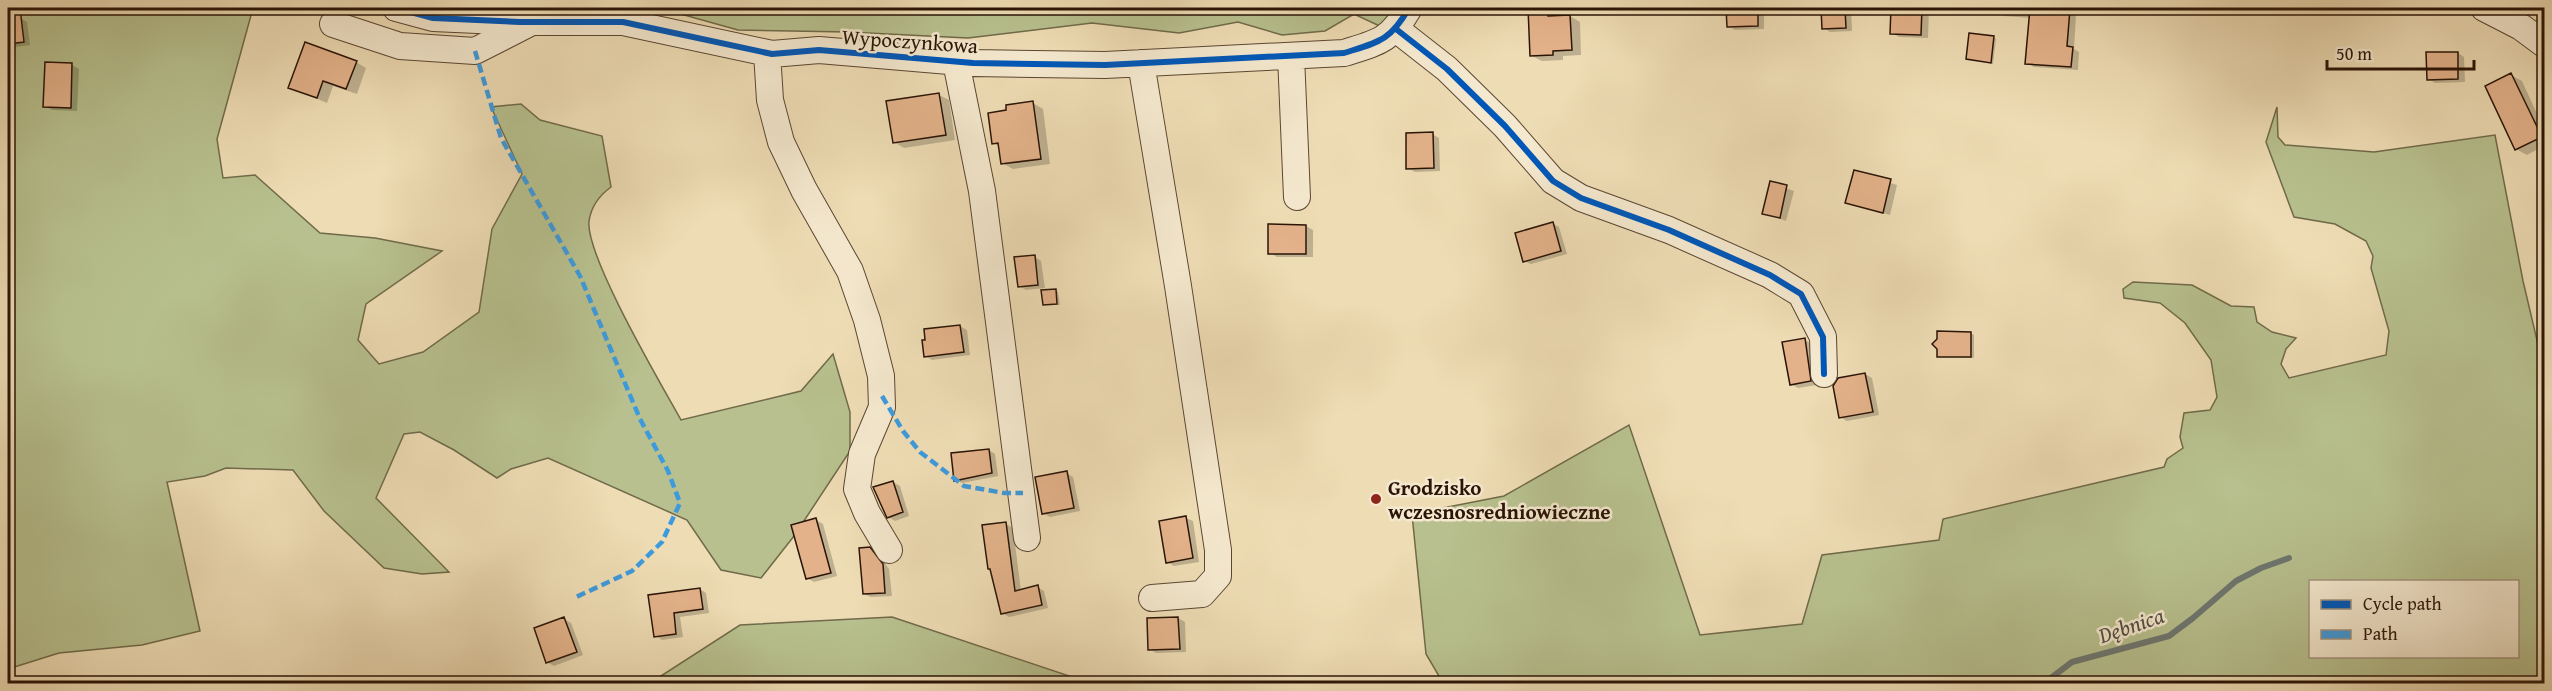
<svg xmlns="http://www.w3.org/2000/svg" width="2552" height="691" viewBox="0 0 2552 691" font-family="'Gentium Book Plus',serif">
<style>
.green{fill:#b7c08e;stroke:#706a4a;stroke-width:1.5;fill-rule:evenodd}
.shadow{fill:#0003}
.lines{fill:none;stroke-linecap:round;stroke-linejoin:round}
.stream{stroke:#6e7770;stroke-width:6}
.building{fill:#e3b28a;stroke:#2a1407;stroke-width:1.5}
.minor-casing{stroke:#5b4632;stroke-width:28}
.minor{stroke:#f4e8ce;stroke-width:26}
.quiet{stroke:#3d9add;stroke-width:4.5;stroke-dasharray:9 4.5;stroke-linecap:butt}
.cycleway-casing{stroke:#f4e8ce;stroke-width:10}
.cycleway{stroke:#0057b8;stroke-width:6}
.poi-dot{fill:#8f2418;stroke:#f4e8ce;stroke-width:2}
.labels{text-anchor:middle;dominant-baseline:central;stroke-width:5;stroke-linejoin:round;paint-order:stroke}
.street-label{font-size:21px;fill:#2a1407;stroke:#f4e8ce}
.poi-label{font-size:21px;font-weight:bold;fill:#2a1407;stroke:#f4e8ce;text-anchor:start}
.water-label{font-size:22px;font-style:italic;fill:#524e44;stroke:#f4e8ce}
</style>
<rect width="100%" height="100%" fill="#eedcb4"/>
<filter id="stains"><feTurbulence type="fractalNoise" baseFrequency=".00333" numOctaves="4"/><feColorMatrix values="0 0 0 0 .2 0 0 0 0 .09 0 0 0 0 .02 0 0 0 .5 -.17"/></filter>
<radialGradient id="worn" r=".72"><stop offset=".6" stop-color="#630" stop-opacity="0"/><stop offset="1" stop-color="#630" stop-opacity=".3"/></radialGradient>
<path class="green" d="M8,8H253L217,139L223,178L255,175L320,233L375,238L442,251L366,304L358,340L379,364L423,352L479,312L492,229L522,174L491,107L521,104L540,120L602,136L611,187C600,195 591,207 589,221C585,255 661,384 681,420L801,391L833,354L850,412V451L794,536L761,578L721,570L687,520L548,458L511,469L497,478L454,450L420,432L404,434L376,498L449,572L422,574L384,568L324,511L293,470L226,468L205,476L167,482L200,631L142,645L59,653L8,669Z
M659,8H1406L1384,28L1354,14L1325,31L1282,35L1238,22L1179,33L1092,23L968,38L848,32L738,30Z
M2277,107L2278,137L2285,145L2374,152L2495,135L2523,281L2544,370V683H1443L1426,654L1412,514L1504,496L1629,425L1700,635L1802,624L1822,555L1939,540L1943,519L2164,467L2167,459L2183,448L2180,437L2184,413L2210,410L2217,397L2211,360L2185,323L2160,303L2124,298L2123,289L2133,282L2192,285L2231,306L2254,307L2257,322L2272,332L2296,338L2286,349L2281,364L2289,378L2386,355L2389,331L2371,268L2373,256L2366,241L2335,224L2294,217L2266,142ZM2310,582H2518V656H2310Z
M892,617L1090,683H650L740,625Z"/>
<path class="shadow" d="M1529,8H1556L1557,17L1570,16L1580,22L1581,55L1563,56V60L1542,61L1532,56Z
M1728,8H1764V29L1735,30L1728,26Z
M1823,8H1851L1852,31L1830,32L1824,28Z
M1893,8H1929L1928,38L1899,37L1892,33Z
M1997,8H2030V14H2033V8H2038L2070,11L2076,15L2074,49L2079,52L2078,70L2034,67L2027,63L2031,18L2004,16L1997,12Z
M20,18L27,22L30,45L8,48V19Z
M1993,37L1996,39L1993,64L1971,60Z
M2458,53L2464,57L2465,82L2435,83L2428,79Z
M356,62L366,68L357,94L333,86L327,103L290,87Z
M47,64L72,65L79,69L77,111L52,110L45,106Z
M2511,75L2522,81L2544,129V146L2527,155L2516,149Z
M939,95L949,100L955,140L904,148L894,142Z
M1033,103L1043,109L1050,164L1013,169L1002,163L1000,147L993,143L1008,111Z
M1432,134L1439,138L1440,171L1415,172L1408,168Z
M1855,172L1897,185L1890,215L1847,203Z
M1771,183L1794,191L1786,221L1764,213Z
M1552,223L1559,227L1567,254L1531,264L1524,261Z
M1306,226L1313,230V257H1277L1270,253Z
M1035,257L1041,261L1045,288L1026,290L1019,286Z
M1055,290L1058,292L1060,305L1044,304Z
M960,326L967,330L970,355L932,360L925,356Z
M1971,333L1974,335V358L1939,356Z
M1804,340L1811,343L1817,385L1798,388L1791,384Z
M1865,374L1872,378L1879,415L1847,421L1840,417Z
M989,450L995,454L998,476L962,483L956,480Z
M1066,473L1073,477L1080,511L1050,517L1043,513Z
M893,482L900,486L909,516L895,521L888,517Z
M1186,518L1193,521L1199,562L1174,566L1167,562Z
M816,520L823,524L837,576L814,582L807,578Z
M1006,524L1013,528L1021,591L1037,587L1044,591L1048,608L1009,617L1002,613Z
M870,549L877,553L889,569L892,596L871,597L864,594Z
M700,589L706,593L709,613L680,617L683,637L662,640L656,636L650,596Z
M1178,618L1185,622L1186,652L1156,653L1149,649Z
M564,619L571,623L583,655L554,666L547,662Z"/>
<g class="lines">
<path class="stream" d="M2043,684L2072,662L2169,636L2193,618L2236,581L2261,568L2289,558"/>
</g>
<path class="building" d="M8,8H20L24,42L8,44Z
M1528,8H1547L1548,16L1570,15L1572,50L1553,51V55L1530,56Z
M1726,8H1758V26L1727,27Z
M1821,8H1845L1846,28L1822,29Z
M1891,8H1922L1921,35L1890,34Z
M2030,8L2070,9L2067,46L2073,47L2071,67L2025,64Z
M1969,33L1994,36L1991,63L1966,59Z
M305,42L357,61L346,89L323,81L317,98L288,88Z
M2426,52H2458V79L2427,80Z
M45,62L72,63L71,108L43,107Z
M2511,73L2542,137L2515,150L2485,86Z
M939,93L946,135L893,143L886,101Z
M1033,101L1041,159L1001,164L998,143L992,144L988,113L1006,110V105Z
M1433,132L1434,168L1406,169V133Z
M1854,170L1891,179L1883,213L1845,203Z
M1770,181L1787,185L1780,218L1762,214Z
M1553,222L1561,251L1523,262L1515,233Z
M1268,224L1306,225V254H1268Z
M1035,255L1038,285L1018,287L1014,257Z
M1056,289L1057,304L1043,305L1041,290Z
M960,325L964,352L924,357L922,340H925L924,329Z
M1937,331L1971,332V357H1937V349L1932,344L1937,339Z
M1805,338L1811,381L1790,385L1782,342Z
M1865,373L1873,412L1839,418L1833,386L1838,378Z
M989,449L992,473L954,481L951,453Z
M1067,471L1074,508L1042,514L1035,477Z
M893,481L903,512L887,518L873,487Z
M1186,516L1193,558L1166,563L1159,521Z
M816,518L831,573L806,579L791,525Z
M1006,522L1015,591L1038,585L1042,605L1001,614L990,569H988L982,525Z
M870,547L883,564L885,593L863,594L859,548Z
M700,588L703,609L674,613L676,634L654,637L648,595Z
M564,617L577,652L546,663L534,628Z
M1178,617L1180,649L1148,650L1147,618Z"/>
<g class="lines">
<g class="minor-casing">
<path id="minor" d="M396,8L433,18L520,22H623L772,54L819,50L973,63L1105,65L1344,53C1379,42 1390,41 1409,8
M2484,8L2521,27L2544,44
M333,24L400,46L475,51L528,24
M1396,29L1447,69L1505,126L1553,181L1581,198L1669,230L1770,275L1801,294L1823,337L1824,374
M767,53L770,100L781,142L804,190L850,271L867,320L881,376L882,407L862,454L857,489L867,513L889,550
M1291,56L1297,197
M956,62L982,191L1027,538
M1141,63L1178,286L1218,550V576L1202,594L1152,598"/>
</g>
<use href="#minor" class="minor"/>
<path class="quiet" d="M475,51L501,138L580,276L640,419L668,471L680,503L662,542L632,571L574,598
M882,396L903,431L920,452L964,486L1004,493H1023"/>
<g class="cycleway-casing">
<path id="cycleway" d="M396,8L433,18L520,22H623L772,54L819,50L973,63L1105,65L1344,53C1379,42 1390,41 1409,8
M1396,29L1447,69L1505,126L1553,181L1581,198L1669,230L1770,275L1801,294L1823,337L1824,374"/>
</g>
<use href="#cycleway" class="cycleway"/>
</g>
<circle class="poi-dot" cx="1376" cy="499" r="6"/>
<g class="labels">
<g class="street-label">
<text transform="translate(910 41) rotate(4)">Wypoczynkowa</text>
</g>
<g class="poi-label">
<text x="1388" y="487">Grodzisko<tspan x="1388" dy="24">wczesnosredniowieczne</tspan></text>
</g>
<g class="water-label">
<text transform="translate(2131 625) rotate(-19)">Dębnica</text>
</g>
</g>
<rect width="2552" height="691" fill="none" stroke="#eedcb4" stroke-width="30"/>
<rect x="9" y="9" width="2534" height="673" fill="none" stroke="#2a1407" stroke-width="3"/>
<rect x="15" y="15" width="2522" height="661" fill="none" stroke="#2a1407" stroke-width="1.5"/>
<rect x="2309" y="580" width="210" height="78" fill="#f4e8ce" stroke="#a3937e" stroke-width="1.5"/>
<rect x="2321" y="600" width="30" height="9" fill="#0057b8" stroke="#a3937e" stroke-width="1.5"/>
<text x="2363" y="610" font-size="18" fill="#2a1407">Cycle path</text>
<rect x="2321" y="630" width="30" height="9" fill="#3d9add" stroke="#a3937e" stroke-width="1.5"/>
<text x="2363" y="640" font-size="18" fill="#2a1407">Path</text>
<path d="M2327 60v9h147v-9" fill="none" stroke="#2a1407" stroke-width="3"/>
<text x="2336" y="60" font-size="18" fill="#2a1407" stroke="#f4e8ce" stroke-width="4.5" paint-order="stroke">50 m</text>
<rect width="100%" height="100%" filter="url(#stains)"/>
<rect width="100%" height="100%" fill="url(#worn)"/>
</svg>
